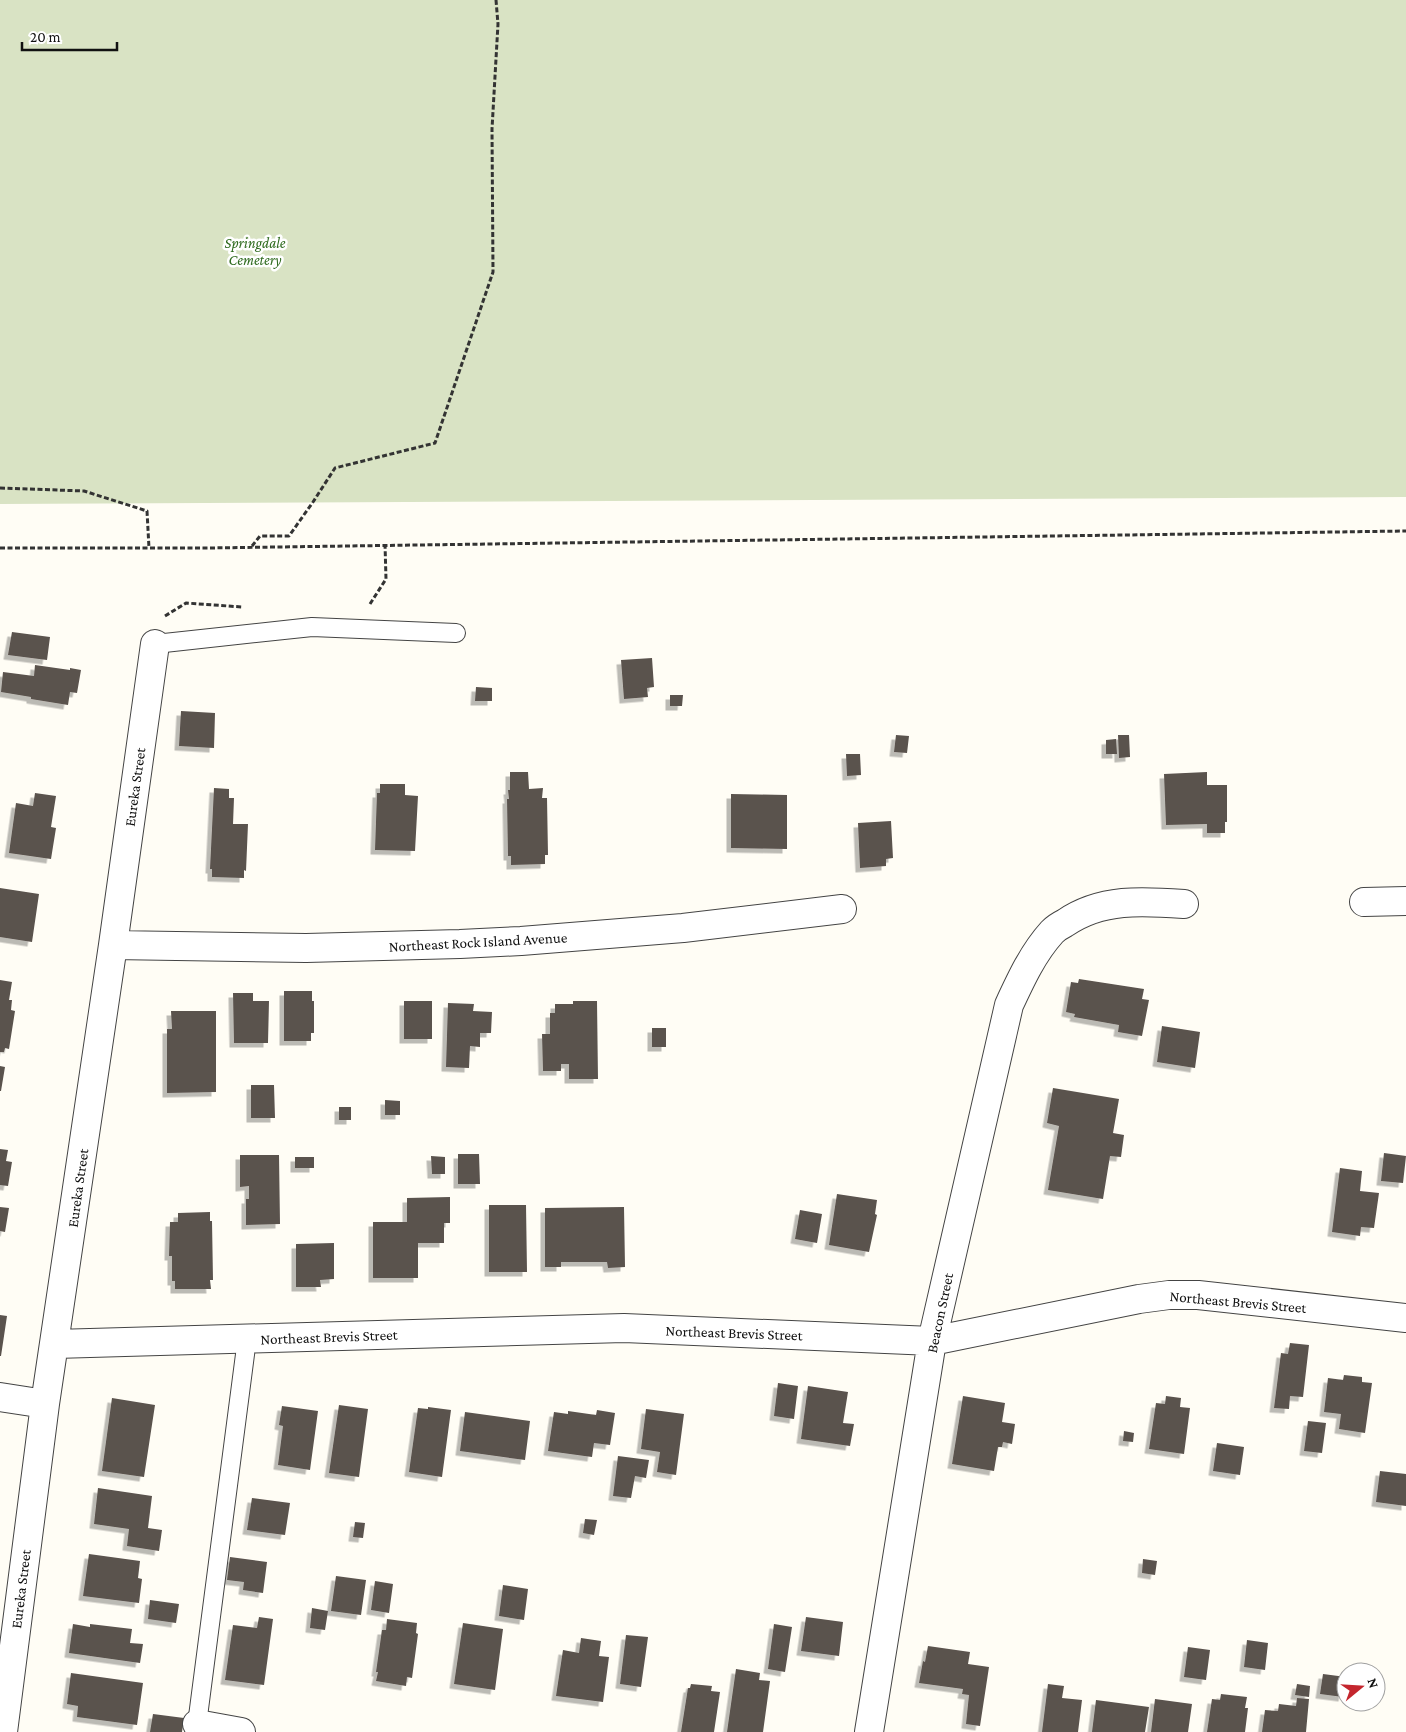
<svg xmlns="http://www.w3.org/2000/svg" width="1406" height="1732" viewBox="0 0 1406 1732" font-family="'Crimson Pro',serif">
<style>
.cemetery{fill:#d9e3c4}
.building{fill:#5a524d;filter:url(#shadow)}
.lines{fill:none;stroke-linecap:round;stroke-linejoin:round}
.service-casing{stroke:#444;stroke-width:20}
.minor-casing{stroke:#444;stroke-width:30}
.path{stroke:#333;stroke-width:3;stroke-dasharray:5 2.5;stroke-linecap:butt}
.service{stroke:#fff;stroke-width:18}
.minor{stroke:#fff;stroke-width:28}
.labels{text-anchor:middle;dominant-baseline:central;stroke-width:5;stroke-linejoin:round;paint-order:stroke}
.park-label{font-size:15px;font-style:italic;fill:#2f6b1f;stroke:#fff}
.street-label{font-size:15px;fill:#111;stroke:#fff}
</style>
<defs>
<filter id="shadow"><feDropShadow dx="-4.5" dy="4.5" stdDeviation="0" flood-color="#0004"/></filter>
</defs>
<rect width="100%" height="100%" fill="#fffdf5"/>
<path class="cemetery" d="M0,0H1406V497L0,504Z"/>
<path class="building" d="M12,632L50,637L47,660L8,655Z
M652,658L654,687L647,688L648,697L624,699L621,660Z
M35,665L70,670V668L81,670L77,693L70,692L68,705L31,699V697L1,692L3,672L34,676Z
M476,687L492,688V701H475Z
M670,695H683L682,706H670Z
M181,711L215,713L214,748L179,746Z
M896,735L909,736L907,753L894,752Z
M1118,735H1129L1130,757L1119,758Z
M1116,739L1117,754H1106V740Z
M846,754H860L861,775L847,776Z
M510,772H528L529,789L543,788L542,798H547L548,855H545V864L511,865V856H508L507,799H509L508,790H510Z
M1207,772V785H1227V822H1225V833H1207V824L1166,825L1164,774Z
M380,784H405V795L418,796L415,851L375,850L377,793H380Z
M214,788L229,789V798H234L233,824H248L246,871L244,870V878L212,877V869H210Z
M35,793L56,796L51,827L56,828L51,859L9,853L16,803L33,806Z
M731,794L787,795V849L731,848Z
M891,821L893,858L886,859V866L860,868L858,823Z
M0,888L39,894L32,942L0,937Z
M1079,979L1144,989L1142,999L1149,1000L1142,1036L1118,1032L1119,1025L1074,1017L1075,1014L1066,1012L1071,982L1078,983Z
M0,980L12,982L9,1000H12L11,1010L15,1011L9,1049L5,1048L4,1052H0Z
M284,991H312V1001H314V1033H311V1041H284Z
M233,993H253V1001H269L268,1043H234Z
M404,1001H432V1039H404Z
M573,1001H597L598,1079H569V1064H561V1071H543L542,1034H550V1013H555V1004H573Z
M448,1003L474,1004L473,1011L492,1012L491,1033H480V1047L470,1046L469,1068L446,1067Z
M171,1011H216V1092L167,1093V1029H172Z
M1162,1026L1200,1032L1195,1068L1157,1062Z
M652,1028H666V1047H652Z
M0,1066L5,1067L1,1091H0Z
M251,1085H274L275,1118H251Z
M1053,1088L1119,1099L1113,1133L1124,1135L1121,1157L1110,1156L1103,1199L1048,1190L1059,1126L1047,1123Z
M385,1100L400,1101V1115H385Z
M339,1107H351V1120H339Z
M0,1149L8,1150L6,1161L12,1162L8,1186L0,1185Z
M1384,1153L1406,1156L1403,1183L1381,1181Z
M458,1154H479L480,1184H458Z
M240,1155H279L280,1224L246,1225V1199H249V1186L240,1187Z
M431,1156L445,1157V1174H432Z
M295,1157H314V1168H295Z
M1340,1168L1362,1171L1360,1191L1379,1193L1374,1228L1361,1227L1360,1236L1332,1232Z
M837,1194L877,1200L875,1214L877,1215L869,1252L829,1245Z
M450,1197V1223H444V1243H418V1278H373V1222H407V1198Z
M489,1205H526L527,1272H489Z
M0,1207L9,1208L5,1232L0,1231Z
M624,1207L625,1267L608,1268L607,1262H561V1267H545V1208Z
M800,1210L822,1214L817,1243L795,1239Z
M210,1212V1221H212L213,1280H210L211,1289H175V1281H172V1256H169L170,1222H178V1213Z
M334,1243V1279L320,1280L321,1287H296V1244Z
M0,1315L7,1316L1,1356H0Z
M1290,1343L1309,1345L1303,1397L1290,1396L1289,1409L1274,1408L1281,1353L1288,1354Z
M1344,1375L1362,1377V1382L1372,1383L1365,1433L1339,1429L1341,1414L1324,1412L1328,1378L1343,1380Z
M778,1383L798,1386L794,1419L774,1416Z
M808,1386L848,1392L843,1423L854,1424L850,1446L801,1439Z
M963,1396L1005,1403L1002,1422L1015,1424L1012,1444L1003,1442L1002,1447H998L994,1471L952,1464Z
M1166,1396L1181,1398L1180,1407L1190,1408L1184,1454L1149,1449L1156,1403L1165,1404Z
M112,1398L155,1405L144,1477L102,1471Z
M339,1405L368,1409L359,1477L329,1473Z
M282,1406L318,1411L310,1470L278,1465L283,1426L279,1425Z
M428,1407L451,1410L442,1477L409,1472L418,1408L428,1409Z
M646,1409L684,1414L676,1475L657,1472L660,1452L641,1449Z
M597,1410L615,1413L610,1445L594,1443L592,1457L548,1451L554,1412L568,1414V1411L596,1415Z
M465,1412L530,1421L525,1460L460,1451Z
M1308,1421L1326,1423L1322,1453L1304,1451Z
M1124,1431L1134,1433L1133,1442L1123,1441Z
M1217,1443L1244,1447L1240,1475L1213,1471Z
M618,1456L649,1460L646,1478L635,1476L631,1498L613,1496Z
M1380,1471L1406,1474V1506L1376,1502Z
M98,1488L152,1496L148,1528L162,1530L159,1551L127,1546L129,1529L94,1524Z
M252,1498L290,1503L285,1535L247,1530Z
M585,1519L597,1520L594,1535L583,1533Z
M355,1522L365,1523L363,1538L353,1537Z
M89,1554L140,1561L138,1578L142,1579L139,1603L83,1596Z
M230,1557L267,1562L263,1593L243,1590L244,1582L227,1580Z
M1143,1559L1157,1561L1155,1575L1142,1573Z
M336,1576L366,1580L361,1615L331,1611Z
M375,1581L393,1584L389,1613L371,1610Z
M503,1585L528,1589L524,1620L499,1616Z
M150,1600L179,1604L176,1623L148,1619Z
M312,1608L328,1611L325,1630L310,1628Z
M259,1617L273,1619L264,1685L225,1680L233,1625L257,1628Z
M806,1617L843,1622L839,1656L801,1651Z
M387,1619L417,1623L416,1633L418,1634L412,1678L407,1677L406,1686L376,1681L378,1672H376L382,1630H386Z
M463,1623L503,1629L495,1690L454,1684Z
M73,1624L90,1627V1624L132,1629L130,1643L143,1644L140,1663L69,1653Z
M774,1624L792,1627L785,1672L768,1669Z
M626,1635L648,1637L641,1687L620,1684Z
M581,1638L601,1641L599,1656L609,1657L603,1702L556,1696L563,1650L579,1653Z
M1247,1640L1268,1643L1265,1670L1244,1667Z
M928,1646L970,1652L968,1664L989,1667L980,1726L966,1724L969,1695L962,1694L963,1689L919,1683L923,1661L925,1662Z
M1188,1647L1210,1650L1206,1680L1184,1677Z
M736,1669L760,1673L759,1680L770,1681L763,1732H727Z
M71,1673L143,1683L137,1725L77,1717L78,1706L67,1704Z
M1323,1674L1346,1677L1343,1697L1320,1694Z
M691,1684L712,1686L711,1691L720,1692L714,1732H681L688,1688H690Z
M1048,1684L1064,1686L1062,1698L1082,1700L1078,1732H1042Z
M1297,1684L1310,1686L1309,1697L1295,1695Z
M1221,1694L1247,1697L1245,1708H1248L1245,1732H1207L1212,1699L1220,1700Z
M1297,1698L1309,1699L1306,1732H1262L1265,1710L1278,1711L1279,1704L1296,1706Z
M1155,1699L1192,1704L1188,1732H1151Z
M1096,1700L1149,1707L1145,1732H1092Z
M153,1714L184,1718L182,1732H150Z"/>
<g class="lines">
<g class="service-casing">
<path id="service" d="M155,644L312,627L456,633
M196,1732L247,1339"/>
</g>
<g class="minor-casing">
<path id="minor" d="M1364,902L1406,901
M113,945L306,948L460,944L521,941L683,928L842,909
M55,1344L624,1328L932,1341L1139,1299L1169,1295H1198L1406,1318
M0,1397L45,1404
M197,1724L241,1732
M3,1732L45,1404L113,945L155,644
M869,1732L932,1341L1009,1005C1021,979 1033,953 1052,932C1056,928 1061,925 1065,923C1101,898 1143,901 1184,904"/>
</g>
<path class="path" d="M0,488L84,491L147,511L149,548
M252,546L260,536H289L313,502L335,468L435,443L493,272L492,129L498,24L496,0
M0,548H207L1406,531
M370,604L386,579L385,544
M165,616L186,603L242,607"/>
<use href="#service" class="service"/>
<use href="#minor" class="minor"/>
</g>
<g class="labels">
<g class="park-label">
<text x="255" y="243">Springdale<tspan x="255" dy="17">Cemetery</tspan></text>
</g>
<g class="street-label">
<text transform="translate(135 787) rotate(-82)">Eureka Street</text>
<text transform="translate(478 942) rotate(-3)">Northeast Rock Island Avenue</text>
<text transform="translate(78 1188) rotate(-82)">Eureka Street</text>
<text transform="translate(1238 1302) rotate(5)">Northeast Brevis Street</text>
<text transform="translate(940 1313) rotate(-78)">Beacon Street</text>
<text transform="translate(734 1333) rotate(2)">Northeast Brevis Street</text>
<text transform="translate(329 1337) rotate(-2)">Northeast Brevis Street</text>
<text transform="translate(21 1589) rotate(-83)">Eureka Street</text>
</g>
</g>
<g transform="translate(1361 1687) rotate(72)"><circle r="24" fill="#ffffff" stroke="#a0a0a0"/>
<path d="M0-4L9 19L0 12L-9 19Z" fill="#c4262e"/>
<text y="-8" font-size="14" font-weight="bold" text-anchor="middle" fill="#111111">N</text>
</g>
<path d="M22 42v8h95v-8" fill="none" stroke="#111111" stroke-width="2.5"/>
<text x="30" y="42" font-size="15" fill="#111111" stroke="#ffffff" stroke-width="4" paint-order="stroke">20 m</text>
</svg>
